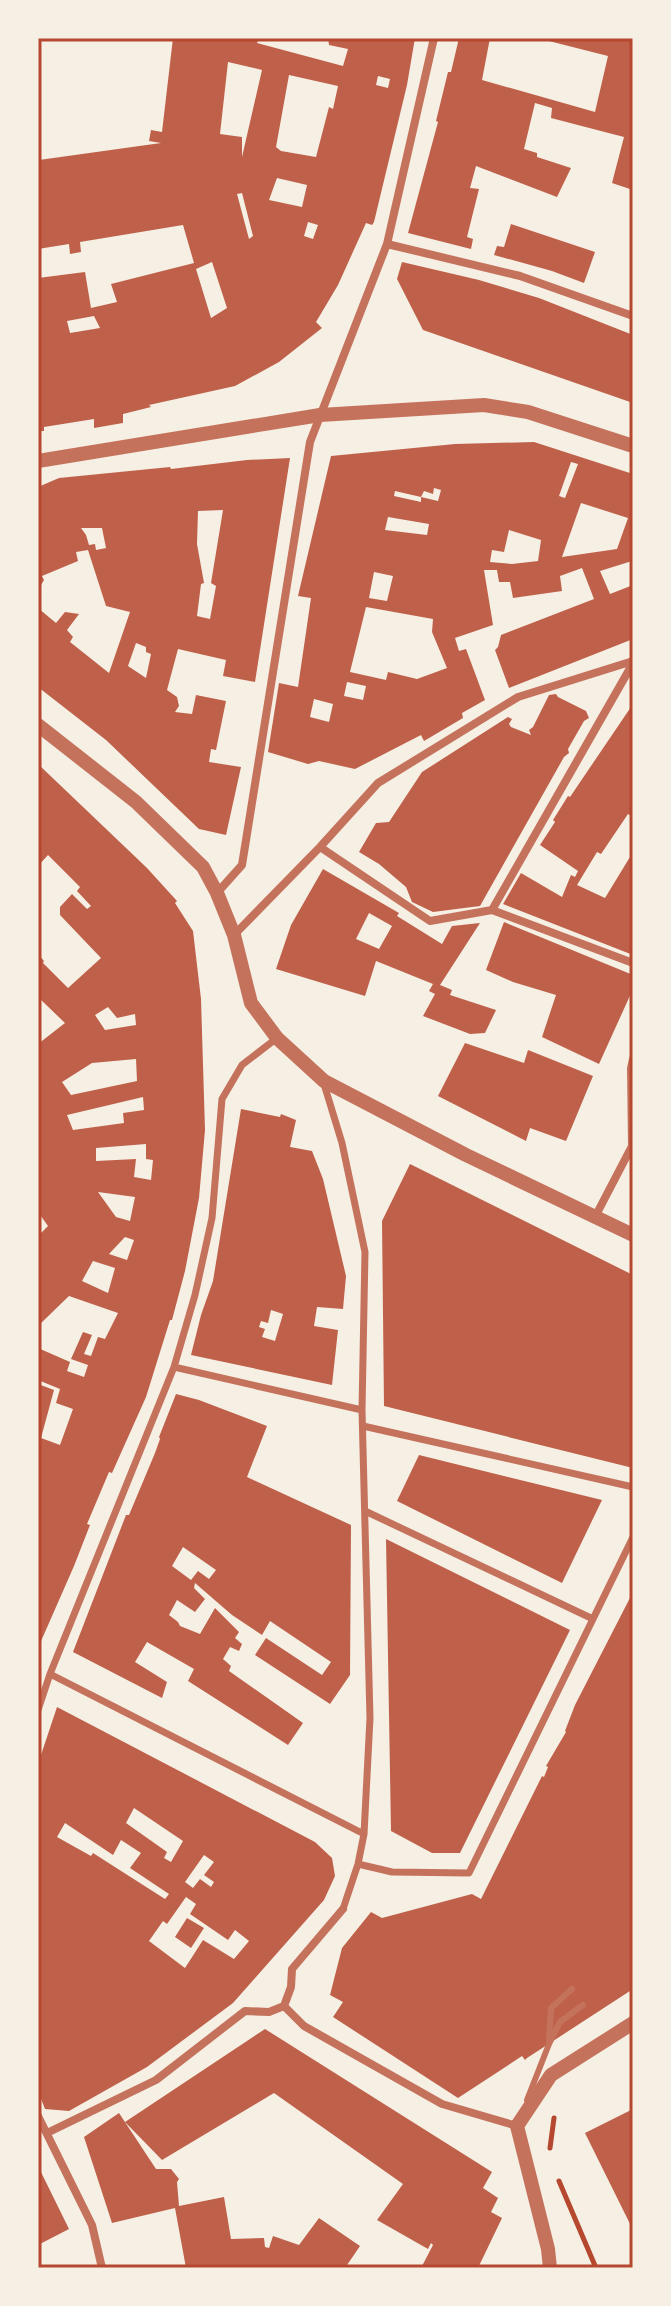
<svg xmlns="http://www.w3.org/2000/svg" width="671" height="2306" viewBox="0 0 671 2306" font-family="'Work Sans',sans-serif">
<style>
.building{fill:#bf614a;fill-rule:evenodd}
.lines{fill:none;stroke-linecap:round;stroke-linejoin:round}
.path{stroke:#b5482f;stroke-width:5}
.service{stroke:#c5725c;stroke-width:6}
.pedestrian{stroke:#c5725c;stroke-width:7}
.minor{stroke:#c5725c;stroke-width:8}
.tertiary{stroke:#c5725c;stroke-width:14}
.neatline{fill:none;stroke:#b5482f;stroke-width:3}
</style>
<rect width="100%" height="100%" fill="#f6efe4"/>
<path class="building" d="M173,38H259L257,43L343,66L348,49L329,45L328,38H415L407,85L374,222L372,225L366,223L338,285L316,322L322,328L279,362L235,386L149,405L151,407L123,414V423L94,428V419L44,427V431H38V278L85,272L91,308L117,302L111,284L194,263L183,225L80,242L81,252L70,254L69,244L38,249L39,160L161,143L149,141L151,130L162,132ZM228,62L262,70L242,157V137L220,134ZM289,75L338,86L333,109L329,107L316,157L281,151L276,147ZM378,76L390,79L388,88L376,85ZM277,178L307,185L302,207L269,200ZM242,193L253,236L249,239L237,194ZM308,222L318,225L313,239L304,236ZM212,262L227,308L211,318L196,269ZM94,316L100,328L70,333L67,321Z
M459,38H490L482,80L595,112L608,56L537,38H633V190L612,183L624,137L551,118L552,108L535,103L524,149L537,153V157L571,168L557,197L476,166L470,188L479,189L467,237L473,239L471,249L408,233L438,122L436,121L448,72H451Z
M511,224L595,252L584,283L552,271L494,255L497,246L504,247Z
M402,262L479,280L539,298L633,335V403L423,330L397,279Z
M534,442L633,474L632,561L600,571L610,594L633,585V639L509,688L495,650L498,647L501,635L594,599L582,568L560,576L562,591L513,598L510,582H499L497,570H484L493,625L455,638L459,651L466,649L485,700L462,713L463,718L424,741L421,735L355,769L319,761L308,764L268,752L279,683L298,687L311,598L298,596L331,456L455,444ZM571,462L578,464L565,498L559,496ZM434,488L441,490L438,501L421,497V502L394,496L395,491L421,497L424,491L433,494ZM581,503L628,518L617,549L562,557ZM388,517L429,524L427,535L385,530ZM509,530L541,540L538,561L512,564L490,562L492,550L504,552ZM374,572L393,576L387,601L369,598ZM366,607L433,619L432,632L447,668L417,679L388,672L386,680L350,672ZM347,682L366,686L363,700L344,696ZM314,699L333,704L329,722L310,717Z
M290,458L255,682L223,676L226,660L178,649L167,690L177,697L179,706L175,712L192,714L196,695L226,701L216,750L211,749L209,762L241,767L226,835L199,829L106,740L38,687V608L56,623L65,612L79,614L67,630L73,637L70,642L109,673L130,612L106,606L88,550L76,552L78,561L42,576L44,580L38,590V487L59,478L170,467L171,469L247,460ZM223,510L211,583L216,586L210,619L197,616L201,584L204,583L197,544L198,511ZM81,528H102L106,548L96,550L95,544L89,545L86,535ZM136,643L146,647V652L151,654L146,678L128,666Z
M556,694L558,697L586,711L589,718L584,721L568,749L569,753L564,757L480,906L433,912L412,902L406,887L379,864L359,852L376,823L389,822L422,772L508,717L512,719L509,724L511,727L531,735L529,730L533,727L549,695Z
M633,704V817L628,814L601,854L597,852L577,885L605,898L633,852V955L503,904L521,873L562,897L571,875L575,877L578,871L540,845L555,822L553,820L568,796L570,797Z
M38,764L147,868L177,901L175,903L193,931L201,999L205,1130L199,1198L185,1271L172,1320H170L146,1397L112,1473L109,1472L87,1524L90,1525L74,1566L38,1648V1384L54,1390L41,1438L60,1445L73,1409L56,1403L60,1389L38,1380V1348L70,1362L67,1371L84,1377L88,1365L71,1359L83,1332L92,1335L84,1354L91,1356L98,1337L105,1339L118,1313L69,1296L38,1326V1236L48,1226L38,1212V1152L41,1150L38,1146V1044L65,1023L38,997V954L44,961L43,963L68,988L101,958L60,915V907L72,894L87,909L91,906L77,891L80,887L48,855L38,866ZM108,1007L117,1018L135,1014L136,1025L105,1030L95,1015ZM136,1059L137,1081L71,1095L62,1082L92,1063ZM143,1097L144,1110L123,1113L124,1123L73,1130L67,1115ZM146,1144V1159L153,1160L151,1180L134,1177L136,1159L96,1161V1148ZM98,1192L135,1197L130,1221L116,1217ZM125,1237L134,1240L127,1260L109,1254ZM93,1261L115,1268L108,1293L82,1281Z
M323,869L399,913L397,916L442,944L452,926L480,923L440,985L452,990L450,995L496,1010L485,1033L470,1034L423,1016L435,994L429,991L433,984L376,961L365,996L276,969L291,925ZM369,913L392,926L379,949L356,939Z
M504,922L633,975V989L599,1064L542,1037L556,995L513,982L486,970Z
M465,1043L524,1063L528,1050L593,1076L566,1141L530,1128L526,1141L438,1096Z
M241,1109L280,1117L281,1114L296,1120L290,1147L312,1151L323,1179L346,1276L343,1309L317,1307L314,1326L338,1330L332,1385L191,1355L201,1315L213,1281ZM271,1310L283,1314L275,1341L262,1337L265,1329L259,1327L261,1321L268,1323Z
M410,1164L633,1275V1468L384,1406L382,1221Z
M176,1394L199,1400L267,1426L247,1477L351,1525L350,1675L330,1704L255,1655L266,1638L322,1675L331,1662L270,1621L262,1635L232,1615L195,1583L194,1588L205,1599L195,1612L177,1600L169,1615L178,1622L180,1626L200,1634L215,1608L239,1632L235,1638L242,1644L239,1651L230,1647L223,1659L231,1666L229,1671L303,1723L288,1745L188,1681L194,1669L147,1642L135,1662L167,1682L162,1698L73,1652L126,1515H129L155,1453L160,1439L159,1437ZM183,1547L216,1570L209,1579L198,1571L191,1580L172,1566Z
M419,1455L602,1500L562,1583L397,1501Z
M386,1539L570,1630L460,1853H432L391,1831Z
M633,1592V1989L527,2058L525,2060L522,2056L458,2098L333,2017L343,2002L330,1995L342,1948L371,1912L382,1918L472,1894L481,1899L542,1776L544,1777L548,1767L546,1766L566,1732L565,1731L575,1705Z
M57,1707L315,1842L332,1858L335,1876L324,1900L233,2003L147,2067L69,2111L45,2109L38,2091V1764ZM134,1808L183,1841L171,1862L164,1858L167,1852L126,1823ZM65,1823L113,1855L121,1840L141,1853L130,1868L169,1894L165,1899L93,1853L91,1856L57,1837ZM204,1855L214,1862L204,1875L214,1882L211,1887L200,1879L193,1888L185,1882ZM186,1897L196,1904L190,1914L228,1940L235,1930L249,1941L234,1959L203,1940L185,1968L149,1941L163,1921L167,1924Z
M187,1918L204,1928L191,1948L175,1937Z
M265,2029L492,2172L483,2188L498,2198L491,2212L502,2218L478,2268H421L433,2245L431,2243L428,2249L377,2220L403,2184L274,2093L162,2160L125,2122Z
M633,2109V2230L585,2133Z
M119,2113L156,2169H171L179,2179L177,2182L179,2206L224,2197L231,2239L264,2238L265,2247L269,2248L273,2236L299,2245L319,2218L360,2246L345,2268H186L175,2208L112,2223L84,2137Z
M38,2166L69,2229L38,2245Z"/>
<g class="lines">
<path class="path" d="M550,2148L554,2118
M559,2181L596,2268"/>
<path class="service" d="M549,2040L551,2008L572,1989
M527,2100L549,2044L560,2022L583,2005"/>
<path class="pedestrian" d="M324,1084L342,1143L365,1252L362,1410L370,1718L364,1834L358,1864L343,1909
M174,1367L362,1410
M363,1426L633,1487
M365,1511L593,1619
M50,1674L364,1834
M38,1710L50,1674L174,1367L195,1295L212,1218L222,1099L242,1065L277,1038
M358,1864L392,1872L469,1873L633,1537"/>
<path class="minor" d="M387,244L520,276L633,316
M320,847L430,921L492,910L633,663
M217,893L242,865L310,442L387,244L434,38
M492,910L633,963
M234,935L320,847L378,783L518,697L633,661
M595,1217L632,1146L631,1068L633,1059
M284,2006L304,2026L442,2104L517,2126
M38,2116L92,2225L102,2268
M47,2133L156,2080L245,2011L269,2012L284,2006L291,1987L292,1969L343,1909"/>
<path class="tertiary" d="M38,461L320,415L484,405L528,412L633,446
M38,725L136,802L203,867L217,893L234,935L251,1003L277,1038L324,1081L466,1155L633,1235
M550,2268L548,2249L517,2126L551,2075L633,2023"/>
</g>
<rect width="671" height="2306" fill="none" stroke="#f6efe4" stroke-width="80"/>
<rect x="40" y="40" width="591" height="2226" class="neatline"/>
</svg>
